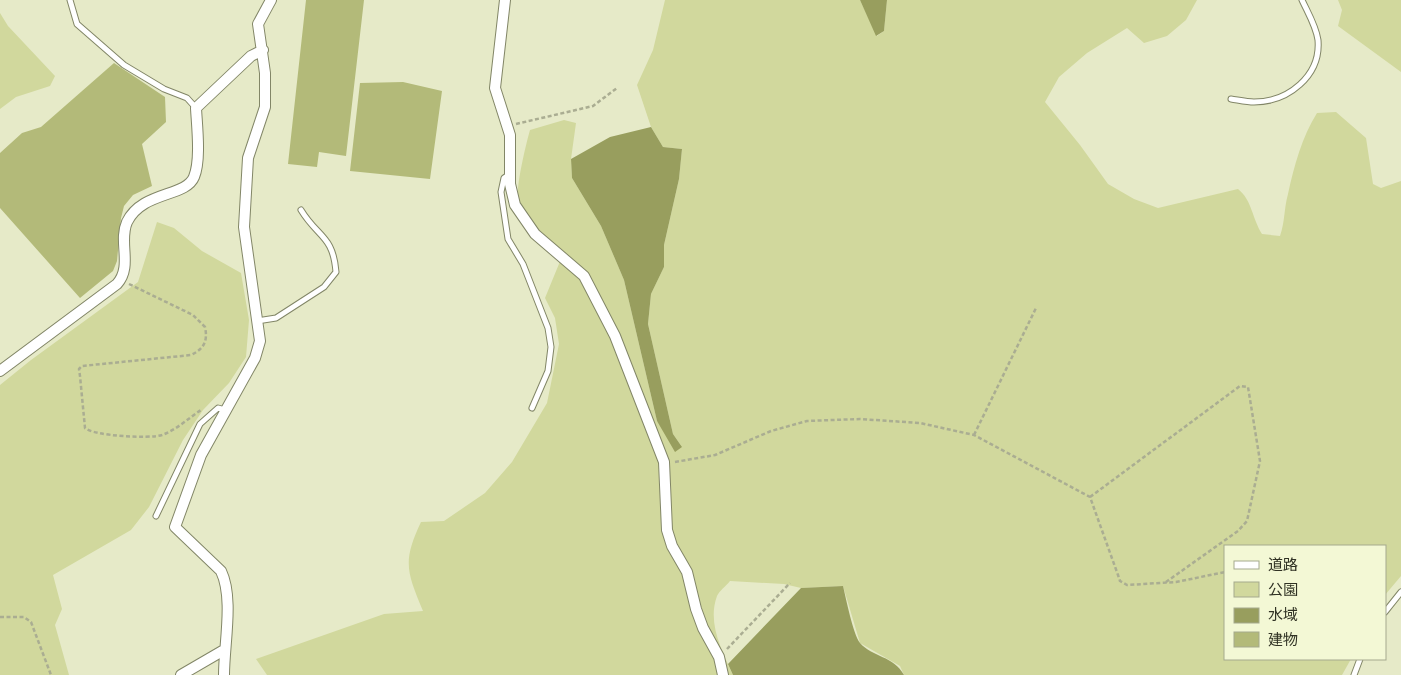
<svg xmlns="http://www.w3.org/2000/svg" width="1401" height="675" viewBox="0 0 1401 675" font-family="Lato,'Noto Sans JP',sans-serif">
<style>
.green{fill:#d1d89d}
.water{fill:#989e5e}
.building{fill:#b3ba79}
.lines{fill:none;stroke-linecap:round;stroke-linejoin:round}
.lane-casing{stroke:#828667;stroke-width:7}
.street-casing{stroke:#828667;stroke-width:12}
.path{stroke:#aaad92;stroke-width:2.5;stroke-dasharray:4 2.5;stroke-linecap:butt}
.lane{stroke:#fff;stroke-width:5}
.street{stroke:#fff;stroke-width:10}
</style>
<rect width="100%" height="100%" fill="#e6eac8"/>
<path class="green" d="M665,0H860L877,36L884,31L887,0H1197L1186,20L1167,36L1144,43L1127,28L1087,53L1059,77L1045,102L1080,145L1108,184L1134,199L1158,208L1238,189C1252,200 1252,218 1262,234L1280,236C1285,222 1284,208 1288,194C1294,166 1302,137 1317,113L1336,112L1366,138L1373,184L1381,188L1401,181V576L1385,595V546H1225V659H1351L1342,675H904L900,666L860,643L843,586L801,588L784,584L730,581C726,586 719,591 717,596C707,623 722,651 733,675H267L256,659L384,614L423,611C407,572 402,562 421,522L444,521L485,493L512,462L547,403L559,344L555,318L545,298L561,259C548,245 521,218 518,199C516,186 526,144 530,130L564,120L576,123L571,159L572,178L601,226L624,280L657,421L682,447L673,434L648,324L651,294L664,267V245L679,179L682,149L663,147L651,127L637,85L653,50Z
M1338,0H1401V72L1338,26L1342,10Z
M0,13L8,26L55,76L50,86L16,97L0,109Z
M157,222L174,228L202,251L241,273L249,320L246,357L229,383L203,410L183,440L149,507L131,530L53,575L62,609L55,625L69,675H0V385L31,360L138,282Z"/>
<path class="water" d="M860,0H887L884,31L876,36Z
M651,127L663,147L682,149L679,179L664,245V267L651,294L648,324L673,434L682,447L675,452L657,421L624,280L601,226L572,178L571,159L610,137Z
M843,586C846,598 853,634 860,643C872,657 894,656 904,675H733L728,664L801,588Z"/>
<path class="building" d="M306,0H364L346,156L319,152L317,167L288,164Z
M114,63L165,97L166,122L142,144L152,186L133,195L124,206L121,218L117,261L113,271L80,298L0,208V153L22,133L41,127Z
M403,82L442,91L430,179L350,171L360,83Z"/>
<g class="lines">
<g class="lane-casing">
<path id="lane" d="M70,0L77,24L124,65L164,89L187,98L196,108
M1231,99C1238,100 1247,102 1254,102C1288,102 1321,76 1318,40C1316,26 1308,13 1302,0
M510,174L504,178L501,192L508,239L523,264L548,328L551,347L548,371L532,408
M257,321L276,318L324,287L336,272C333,235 318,238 301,210
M156,516L200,424L218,408L225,410
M1385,612L1401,592
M1354,675L1360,659"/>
</g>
<g class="street-casing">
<path id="street" d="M505,0L495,88L510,135V184L515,205L535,234L584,276L615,336L664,462L667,530L672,546L687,572L696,609L703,628L719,657L723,675
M0,371L117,284C133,266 118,242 127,222C142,191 186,197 194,177C201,160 197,127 196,108L251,56L263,50
M181,675L224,650
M224,675C224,644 234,598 221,571L175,527L201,455L255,358L260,341L244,227L248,158L265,107V73L258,24L271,0"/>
</g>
<path class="path" d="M516,124L593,106L617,88
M129,284L193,315L205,327C208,341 204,349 191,355L82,366L79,369L80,376L85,428C93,436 150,439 162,435C176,430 189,418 201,410
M974,435L1036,308
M675,462L715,455L771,431L807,421L860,419L920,423L974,435L1090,497L1118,575L1120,581L1127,585L1176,582L1225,572
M1090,497L1240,386L1248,387L1260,461L1247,521L1238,531L1166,582
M0,617H24L31,622L51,675
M727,649L790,583"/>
<use href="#lane" class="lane"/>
<use href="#street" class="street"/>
</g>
<rect x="1224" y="545" width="162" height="115" fill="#f3f8d5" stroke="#a5a98e"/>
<rect x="1234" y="561" width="25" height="8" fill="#ffffff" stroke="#a5a98e"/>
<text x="1268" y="570" font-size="15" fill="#303224">道路</text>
<rect x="1234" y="582" width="25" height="15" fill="#d1d89d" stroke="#a5a98e"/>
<text x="1268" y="595" font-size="15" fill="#303224">公園</text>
<rect x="1234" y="608" width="25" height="15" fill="#989e5e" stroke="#a5a98e"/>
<text x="1268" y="620" font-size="15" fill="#303224">水域</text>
<rect x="1234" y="632" width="25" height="15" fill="#b3ba79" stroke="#a5a98e"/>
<text x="1268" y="645" font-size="15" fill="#303224">建物</text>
</svg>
